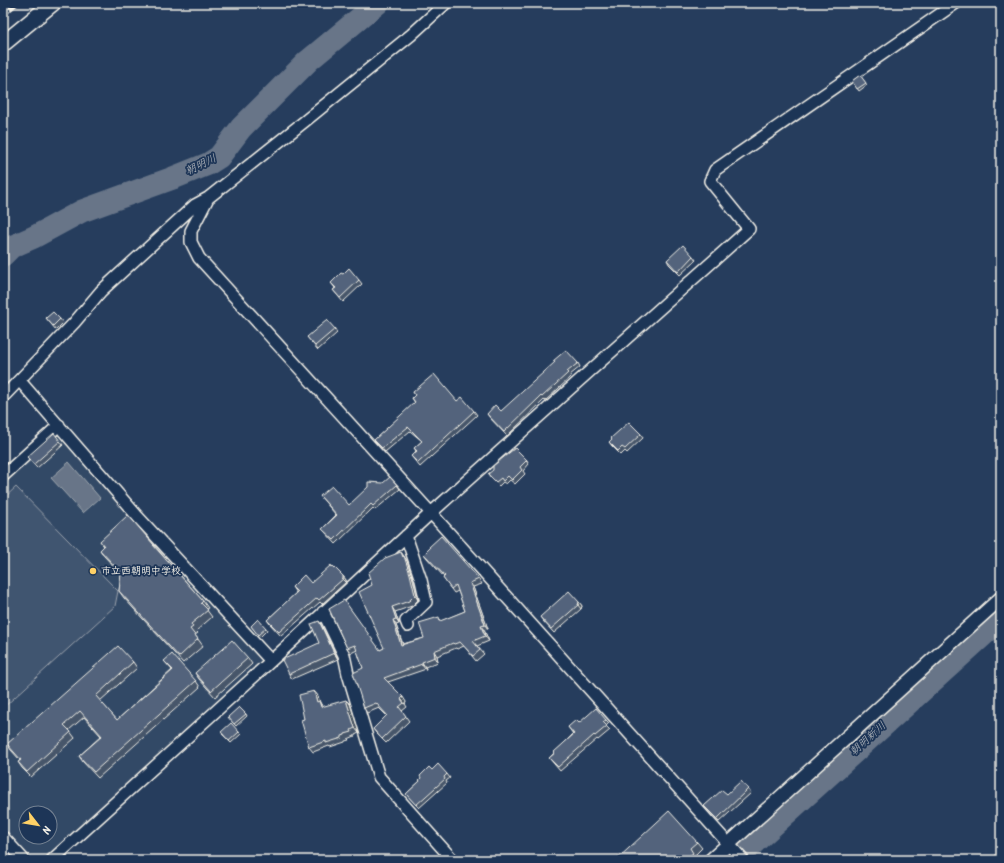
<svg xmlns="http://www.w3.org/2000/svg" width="1004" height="863" viewBox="0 0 1004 863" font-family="Kalam,'Klee One',sans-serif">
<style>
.built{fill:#334966;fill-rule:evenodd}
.green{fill:#40546f;stroke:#9aa2ac}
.water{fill:#677588;stroke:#9fa7ae}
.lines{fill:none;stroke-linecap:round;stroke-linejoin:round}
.river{stroke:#677588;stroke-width:23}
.minor-casing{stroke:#f4f1e8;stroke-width:14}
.tertiary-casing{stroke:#f4f1e8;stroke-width:16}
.secondary-casing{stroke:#f4f1e8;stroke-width:18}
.minor{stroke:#1d3557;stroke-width:11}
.tertiary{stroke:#1d3557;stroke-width:13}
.secondary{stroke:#1d3557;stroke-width:15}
.rail-casing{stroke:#f4f1e8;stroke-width:4.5}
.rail{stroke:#1d3557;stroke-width:3;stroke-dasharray:9;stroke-linecap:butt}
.wall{fill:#47566a;stroke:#f4f1e8}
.shaded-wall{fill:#394656;stroke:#f4f1e8}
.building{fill:#52647b;stroke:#f4f1e8}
.poi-dot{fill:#ffd166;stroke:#1d3557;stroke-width:1.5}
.labels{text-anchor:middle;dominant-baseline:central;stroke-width:3.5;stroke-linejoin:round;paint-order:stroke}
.poi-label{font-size:10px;font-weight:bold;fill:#f4f1e8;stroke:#1d3557;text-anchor:start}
.water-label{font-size:11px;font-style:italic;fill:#bcbfc2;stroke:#1d3557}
</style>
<rect width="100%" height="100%" fill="#263d5d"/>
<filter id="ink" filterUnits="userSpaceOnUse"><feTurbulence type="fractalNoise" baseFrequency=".025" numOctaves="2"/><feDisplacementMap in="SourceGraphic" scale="8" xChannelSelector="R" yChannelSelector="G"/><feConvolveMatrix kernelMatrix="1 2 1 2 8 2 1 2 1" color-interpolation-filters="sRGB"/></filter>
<g filter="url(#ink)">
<path class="built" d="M58,432L264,660L42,860H30L3,830V482ZM26,813H50V837H26Z"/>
<path class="green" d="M16,487L118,591L115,606L3,708V499Z"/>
<path class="water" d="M69,462L100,498L83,513L51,478Z"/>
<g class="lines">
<path class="river" d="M3,255L11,247L34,237L82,211L173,178L208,164L219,157L241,128L308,61L378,3
M735,860L1001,619"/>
<g class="minor-casing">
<path id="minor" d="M208,198L191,231V242L199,258L431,513L743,860
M20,381L138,517L271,661
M3,397L74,323L101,291L195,205L208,198L305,121L411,35L446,3
M3,476L59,425
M406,536L421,580L426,602L406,621L408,626
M323,612L344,655L348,674L379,777L453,860
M3,837L24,860
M52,860L271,661L431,513L749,229L710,181L715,170L956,3"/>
</g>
<g class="tertiary-casing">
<path id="tertiary" d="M711,860L1001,598"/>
</g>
<g class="secondary-casing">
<path id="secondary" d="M3,44L53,3"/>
</g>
<use href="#minor" class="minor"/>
<use href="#tertiary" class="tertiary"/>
<use href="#secondary" class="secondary"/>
<g class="rail-casing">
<path id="rail" d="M3,15L17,3"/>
</g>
<use href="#rail" class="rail"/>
</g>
<path class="wall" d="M860,75L867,85L859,91L852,81Z
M693,256L696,260L680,275L669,264L667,260Z
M343,274L359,280L362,284L343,302L333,290L335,288L331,283Z
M46,318L60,319L63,323L56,330Z
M335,329L337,333L318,350L307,337Z
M578,363L580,367L570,375L571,377L545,401L544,400L507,436L490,418L487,414L501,411Z
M413,392L457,401L474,411L477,415L420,467L411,456L416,451L414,448L422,441L410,431L385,452L374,440L415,403L412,398L415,395Z
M641,434L643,438L627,453L625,451L621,455L612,446L609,442Z
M60,441L63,445L37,468L27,457Z
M527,460L529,464L523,471L525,474L515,484L510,480L506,484L503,482L499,486L491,478L488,474Z
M397,485L400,489L375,510L373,508L336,544L325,532L322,529L336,515L320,496L349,505Z
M100,541L154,545L159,551L203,601L208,608L206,609L212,617L196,631L198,633L195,635L203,646L183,663L124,598L119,591L121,574L104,556L100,550L104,546Z
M401,552L407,561L413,579L418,600L412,606L395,612L399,624L396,625L403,644L424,638L441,621L465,611L458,591L454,593L443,578L444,577L427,558L424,554L479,579L482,584L473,587L488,629L484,630L489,641L477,646L484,654L476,661L464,646L457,649L456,648L437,656L438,662L425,667L426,669L388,682L406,702L405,704L407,707L402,711L409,721L386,743L376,733L373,729L387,716L379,708L367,713L364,708L363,668L357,650L351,653L347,648L329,609L380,650L384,648L372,585Z
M343,576L346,580V582L322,604L320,602L281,636L270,624L267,620L296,593L292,587Z
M579,602L582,606L581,609L554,633L543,621L540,617Z
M251,626L266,628L267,630L260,637Z
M322,627L338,659L292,679L289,674L319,643Z
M248,658L252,664L215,697L199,679L195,673Z
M164,661L196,681L200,687L98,778L83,762L79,756L101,736L84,717L69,730L75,738L31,777L22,768L18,762L20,760L11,750L7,744L133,662L137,668L100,701L117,720L172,670Z
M314,691L318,696L319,701L323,707L350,704L359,733L355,735V736L348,739L349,740L345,741V742L330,747L329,746L313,752L309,747L304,719Z
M246,714L247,716L236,726L228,717Z
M606,720L609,723L606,726L610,730L598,740L597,739L560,771L549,758L573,734L568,727L579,723Z
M239,732L241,734L231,743L222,734Z
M432,770L447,774L450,778L446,781L447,783L419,808L406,794Z
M748,789L751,793L719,822L704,806L727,794Z
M697,842L702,848L695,855L698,860H616Z"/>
<path class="shaded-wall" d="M401,552L407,561L413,579L418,600L415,595Z
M343,576L346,580V582L343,579Z
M470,583L473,587L488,629L485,625Z
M579,602L582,606L581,609L578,605Z
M392,607L395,612L399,624L396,619Z
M393,620L396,625L404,649L401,645Z
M319,621L338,659L334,653Z
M481,626L484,630L489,641L485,636Z
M434,651L437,656L438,662L435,657Z
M422,662L425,667L426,669L422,664Z
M314,691L318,696L321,706L317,702Z
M403,697L406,702L405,704L401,699Z
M346,700L350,704L359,733L355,728Z"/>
<path class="building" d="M860,75L866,83L857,89L852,81Z
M683,245L693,256L678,272L667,260Z
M349,268L359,280L340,298L333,290L336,288L331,283L341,273L343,274Z
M53,312L60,319L53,326L46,318Z
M327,320L335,329L315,346L307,337Z
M566,350L578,363L567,372L568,373L542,397L541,396L504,432L487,414L495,405L501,411L555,362L553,361Z
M434,374L457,401L462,397L474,411L418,463L411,456L417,451L414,448L422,441L408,427L382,448L374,440L415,402L412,398L415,395L413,392Z
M629,422L641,434L625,449L622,447L618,451L609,442L612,439L611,438Z
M54,433L60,441L34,464L27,457Z
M515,448L527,460L520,467L522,470L512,480L508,476L503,481L501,478L496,482L488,474L493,470V466Z
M390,477L397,485L373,506L371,504L334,540L322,529L337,515L320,496L332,486L349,505L368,487V482L383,483Z
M128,515L154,545H153L203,601L201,603L208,610L191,624L193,627L190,629L198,639L179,657L119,591L121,573L100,550L104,546L100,541Z
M441,536L479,579L470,583L485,625L481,626L485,636L473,641L480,650L473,656L460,642L454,644L453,643L434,651L435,657L422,662V664L384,678L403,697L401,699L404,703L399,707L406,716L382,739L373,729L387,715L376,703L364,708L353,673L363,668L355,645L347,648L329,609L344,600L380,650L384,648L359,592L372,585L368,573L385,558L401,552L403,557L404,556L410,574L415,595L409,601L392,607L396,619L393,620L401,645L424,638L419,623L439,617L440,621L465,611L456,585L451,589L443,578L445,576L424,554L430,548L429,547Z
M331,565L332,567L333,566L343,576V579L319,600L317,598L279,632L267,620L297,592L292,587L304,575L311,583Z
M569,591L579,602L578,605L551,629L540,617Z
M258,619L266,628L258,635L251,626Z
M319,621L334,653L289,674L282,660L319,643L311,624Z
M232,640L248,658L211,691L195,673Z
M118,646L133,662L96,696L117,720L173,670L164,661L172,654L196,681L94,772L79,756L102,736L80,711L64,725L71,732L27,772L18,762L21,760L7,744Z
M314,691L317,702L319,701L321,707L346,700L355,728L351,730L352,732L345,734V735L342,736V738L326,743V741L309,747L301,720L304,719L299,695Z
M239,707L246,714L234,724L228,717Z
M596,708L606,720L603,722L607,726L595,736L594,735L558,767L549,758L555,753L554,752L574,734L568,727L576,720L579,723Z
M231,723L239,732L229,741L221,732Z
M438,764L447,774L444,777L445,779L416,805L406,794L420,781L419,780L421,778L420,776L429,767L432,770Z
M741,781L748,789L717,819L704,806L722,790L727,794Z
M669,811L697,842L690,848L693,853L685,860H616Z"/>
</g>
<circle class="poi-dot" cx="93" cy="571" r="4"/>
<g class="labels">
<g class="poi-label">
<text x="101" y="571">市立西朝明中学校</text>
</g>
<g class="water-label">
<text transform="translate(201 165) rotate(-26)">朝明川</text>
<text transform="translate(868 739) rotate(-42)">朝明新川</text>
</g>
</g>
<rect width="1004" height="863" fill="none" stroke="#1d3557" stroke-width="16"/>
<rect x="8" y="8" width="988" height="847" fill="none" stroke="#f4f1e8" stroke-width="1.5" filter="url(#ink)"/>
<g transform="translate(38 825) rotate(121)"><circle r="19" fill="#1d3557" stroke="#738091"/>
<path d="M0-3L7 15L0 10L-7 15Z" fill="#ffd166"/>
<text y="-6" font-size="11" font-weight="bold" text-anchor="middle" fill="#f4f1e8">N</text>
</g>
</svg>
